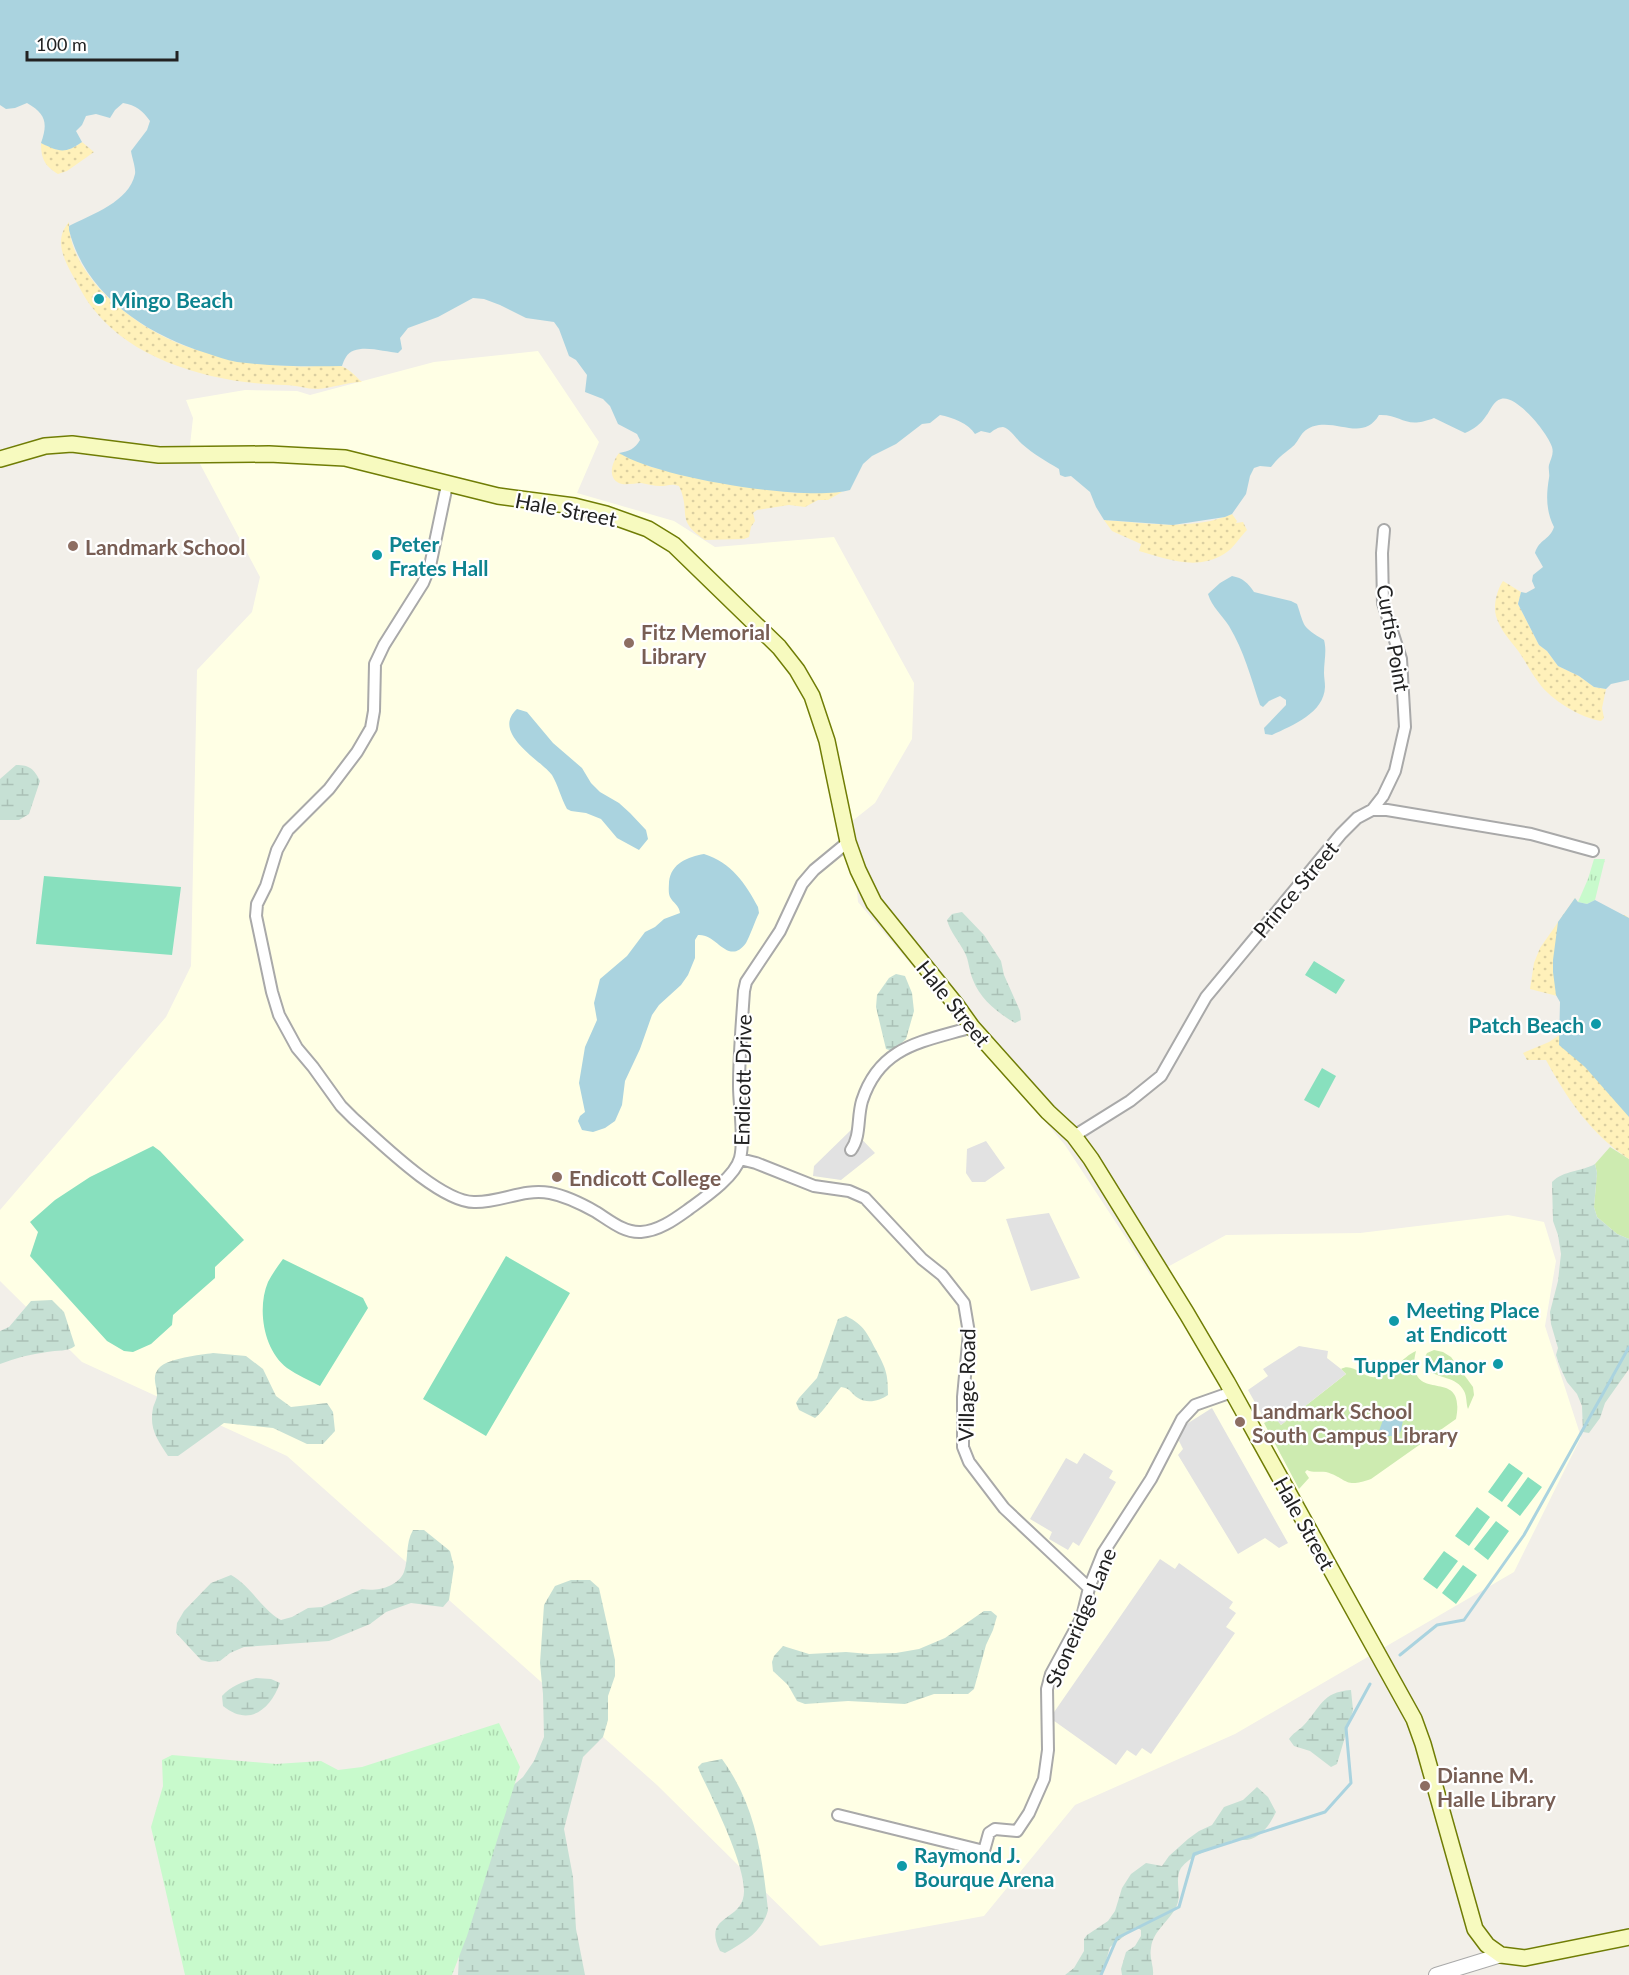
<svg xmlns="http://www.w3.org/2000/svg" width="1629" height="1975" viewBox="0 0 1629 1975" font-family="Lato,sans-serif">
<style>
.education{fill:#ffffe5}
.grass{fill:#cdebb0}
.wetland{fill:url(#wetland-marsh)}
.sand{fill:url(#sand-dots)}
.park{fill:url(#park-tufts)}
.pitch{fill:#88e0be}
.parking{fill:#e2e2e2}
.water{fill:#aad3df}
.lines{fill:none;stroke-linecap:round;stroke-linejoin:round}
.stream{stroke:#aad3df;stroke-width:3}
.minor-casing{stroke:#a9a9a9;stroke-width:14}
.tertiary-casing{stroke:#a9a9a9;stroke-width:16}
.secondary-casing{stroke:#707d05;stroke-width:18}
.minor{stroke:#fff;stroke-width:10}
.tertiary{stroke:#fff;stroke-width:14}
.secondary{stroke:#f7fabf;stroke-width:15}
.culture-dot{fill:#0f9aa8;stroke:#fff;stroke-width:2}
.education-dot{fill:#8d6e63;stroke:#fff;stroke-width:2}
.labels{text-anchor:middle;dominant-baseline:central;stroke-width:4.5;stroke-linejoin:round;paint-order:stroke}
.culture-label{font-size:21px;font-weight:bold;fill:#0d838f;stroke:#fff;text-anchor:start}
.street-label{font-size:21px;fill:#222;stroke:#fff}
.education-label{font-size:21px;font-weight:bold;fill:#785e54;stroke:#fff;text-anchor:start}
</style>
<defs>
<pattern id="wetland-marsh" width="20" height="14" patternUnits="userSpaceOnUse" patternTransform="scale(1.5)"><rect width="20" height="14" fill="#c6e0d4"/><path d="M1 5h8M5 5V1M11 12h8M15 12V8" fill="none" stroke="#aac0b6"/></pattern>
<pattern id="sand-dots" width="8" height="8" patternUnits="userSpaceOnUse" patternTransform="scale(1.5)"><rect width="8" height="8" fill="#fff1ba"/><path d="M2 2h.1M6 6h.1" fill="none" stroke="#dacea0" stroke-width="1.8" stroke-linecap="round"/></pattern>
<pattern id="park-tufts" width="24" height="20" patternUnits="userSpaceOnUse" patternTransform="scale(1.5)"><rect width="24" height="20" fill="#c8facc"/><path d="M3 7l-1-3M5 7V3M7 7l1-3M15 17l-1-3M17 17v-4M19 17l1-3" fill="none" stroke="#acd6af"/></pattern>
</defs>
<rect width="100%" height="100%" fill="#f2efe9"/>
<path class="education" d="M538,351L599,442L577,493L674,521L715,547L834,537L914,683L912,739L875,803L851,822L858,902L1065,1145L1151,1276L1226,1235L1360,1233L1508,1215L1544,1222L1556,1261L1545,1326L1581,1437L1514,1572L1235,1734L1075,1805L984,1916L820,1946L657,1785L287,1456L82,1362L0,1281V1210L166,1017L191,966L197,670L252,612L260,577L190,445L193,418L186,400L245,390L297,391L310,395L434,362Z"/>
<path class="grass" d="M1610,1147L1629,1159V1239L1617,1234L1597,1217L1594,1207L1597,1173L1595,1164Z
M1434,1350L1443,1352L1451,1357L1473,1387L1474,1395L1468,1409C1466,1404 1467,1396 1464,1391C1457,1376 1437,1379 1427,1369L1425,1357L1427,1353Z
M1416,1351C1415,1355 1414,1360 1414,1365C1417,1402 1466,1367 1456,1419L1371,1479C1344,1489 1347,1478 1326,1472C1319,1471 1313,1473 1307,1470L1305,1472L1309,1478L1299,1489L1264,1423L1275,1417L1281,1425L1346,1374L1341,1369C1353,1362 1363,1379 1376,1377C1393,1374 1402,1357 1416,1351Z"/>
<path class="wetland" d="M16,765C30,765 34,769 40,781L29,814L19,820H0V779Z
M962,912L984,935L1001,961L1004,975L1020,1011L1021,1020L1015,1023C998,1013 980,999 973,980C969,971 969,961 965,953C959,941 950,932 947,920L952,914Z
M896,974L905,976L912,993L914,1011L906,1039L893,1051L886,1049L876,1007L877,995L889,978Z
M1595,1164L1597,1173L1594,1207L1597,1217L1617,1234L1629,1239V1369L1605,1403L1600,1418L1589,1433L1583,1432L1582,1406L1577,1394L1567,1382L1560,1367L1556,1355L1558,1348L1551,1324L1550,1312L1558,1281L1561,1254L1558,1235L1553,1221L1552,1182C1564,1170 1581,1172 1595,1164Z
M52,1300L64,1312L75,1346C67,1352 57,1350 47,1352C31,1354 15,1358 0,1364V1331L9,1327L31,1301Z
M846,1316C864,1325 867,1333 876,1350C886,1369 888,1373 888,1395C880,1401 867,1404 858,1398C850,1393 852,1389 841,1387C832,1397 825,1410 815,1418L799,1410L796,1403L799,1398L817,1378L838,1319Z
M213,1353L246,1356L263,1369L276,1396L291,1407L327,1403L333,1412L335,1431L323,1444H307L273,1428L224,1423L178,1456H168C157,1439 149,1429 153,1408C154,1404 157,1399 157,1395C157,1385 151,1377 159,1368C168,1358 200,1355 213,1353Z
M413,1530H424L450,1551L454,1567L449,1600L443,1607L411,1603L386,1612L370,1624L329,1641L244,1647L230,1653L220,1661L209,1662L201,1660L176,1633L177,1623L184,1611L211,1583L231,1575C252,1587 261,1609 281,1620L292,1617L308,1608L322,1607L362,1589C376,1592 398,1587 404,1572C409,1558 405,1544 413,1530Z
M571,1580H590L599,1588L615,1660V1676L608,1696V1720L603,1737L583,1757L564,1829L573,1877L576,1929L585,1975H458L459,1958L456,1932L503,1794L523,1777L534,1761L544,1737L543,1694L540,1663L544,1605L555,1586Z
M984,1611H991L997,1616L993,1630L986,1645L974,1689L968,1694H934L905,1704L848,1701L805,1704L797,1701L788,1685L773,1671L772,1662L774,1656L783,1646L809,1654L846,1652L869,1654L896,1653L919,1649L945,1638Z
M256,1678L271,1679L280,1683C270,1710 249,1727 223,1706L222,1696C231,1686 242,1682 256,1678Z
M1351,1690L1353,1710L1337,1764L1331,1767L1310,1751L1294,1746L1289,1739C1293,1733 1298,1731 1303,1726C1321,1708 1321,1692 1351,1690Z
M722,1759C756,1806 762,1855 768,1910C763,1931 743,1943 725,1953L720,1951C701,1913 745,1923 744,1890C743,1863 721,1818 710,1793C706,1784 701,1776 698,1767L702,1763Z
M1257,1787L1268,1797L1276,1812C1270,1824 1262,1837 1247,1840C1243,1840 1238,1840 1233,1840C1228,1841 1226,1845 1221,1846C1208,1850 1190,1856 1181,1868C1174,1880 1182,1893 1177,1905C1171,1920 1153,1930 1151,1948C1149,1958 1154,1966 1153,1975H1122L1121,1969L1126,1952L1135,1946L1141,1936V1930L1136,1927L1110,1947L1102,1975H1065L1074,1968L1084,1951V1939L1087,1935L1108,1921L1115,1911L1122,1888L1131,1874L1146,1863L1162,1866L1169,1856L1188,1839L1199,1831L1212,1825L1224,1807L1243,1800Z"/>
<path class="sand" d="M82,142L94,152L67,171L58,174C45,166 41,159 41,143C59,151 65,154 82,142Z
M69,222C69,279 141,332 191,348C214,355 242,362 267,364C284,366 301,367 317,366C324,366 334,364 340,366C348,367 356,377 362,382C347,382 333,388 317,389C307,389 296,385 285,385C221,384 137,364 95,311C86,301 80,288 73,276C63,258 54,239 69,222Z
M619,453L651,467L727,484L795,493L842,492L828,500H818L805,507L789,505L757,510L753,513L755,521L751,527L749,537L744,539L705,540C674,519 692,514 679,486C671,483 668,486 660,486C654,486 648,484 641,483C636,483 628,485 622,484C606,480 612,462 619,453Z
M1232,514L1237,521L1236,523L1243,522L1247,530C1240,537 1233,549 1224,554C1196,571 1168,559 1139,551L1141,544L1112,531L1104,520C1144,523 1194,531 1232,514Z
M1503,581L1521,592L1518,604L1539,645L1547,651L1558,666L1579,676L1594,687L1606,689L1602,708L1604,718L1601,721C1581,718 1551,700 1539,683C1531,673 1526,662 1519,652C1510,640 1500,630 1496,616C1493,605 1497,590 1503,581Z
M1575,898L1590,918L1625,915L1629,918V1159C1592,1135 1567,1099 1546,1060H1527L1523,1053L1549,1042L1561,1034L1565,998L1530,989L1534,963L1540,948Z"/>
<path class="park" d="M1594,859H1605L1595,900L1587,904L1578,902L1588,879Z
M499,1723L520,1767L467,1936L452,1975H185L151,1827L163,1786L162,1760L172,1755L276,1764L321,1761L338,1770L362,1767Z"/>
<path class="pitch" d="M44,876L181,887L172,955L36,944Z
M1314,961L1345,980L1336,994L1305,975Z
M1322,1068L1336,1076L1319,1108L1304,1100Z
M153,1146L160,1151L244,1240L215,1267V1278L173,1315L172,1325L151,1344L133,1352L124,1351L107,1341L30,1256L38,1232L30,1222L55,1200L90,1177Z
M506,1256L570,1293L486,1436L423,1399Z
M283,1259L363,1298L368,1308L320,1386C309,1380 297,1375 287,1368C263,1350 257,1308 268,1282C272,1274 278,1266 283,1259Z
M1509,1463L1523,1473L1502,1502L1488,1492Z
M1528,1477L1542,1487L1520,1516L1507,1506Z
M1477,1507L1490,1517L1469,1546L1455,1536Z
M1496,1521L1509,1531L1488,1560L1474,1549Z
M1444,1551L1458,1561L1437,1589L1423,1579Z
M1463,1565L1477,1575L1456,1604L1442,1593Z"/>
<path class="parking" d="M852,1129L875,1153L841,1180L813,1176L814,1166Z
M986,1141L1005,1168L985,1182H972L966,1173L967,1149Z
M1049,1213L1080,1278L1031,1291L1006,1219Z
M1299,1346L1328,1351L1327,1358L1341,1369L1346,1374L1281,1425L1275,1418L1266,1422L1248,1390L1268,1376L1263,1369Z
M1212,1408L1288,1543L1279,1548L1265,1538L1238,1554L1178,1455L1183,1449L1179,1441L1185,1425Z
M1084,1453L1113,1471L1109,1478L1116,1482L1079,1546L1073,1542L1068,1550L1049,1539L1052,1532L1030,1519L1066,1458L1077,1464Z
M1160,1559L1175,1569L1179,1563L1233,1602L1229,1608L1236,1613L1226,1627L1235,1633L1151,1754L1142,1748L1136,1756L1127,1750L1116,1765L1050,1718Z"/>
<path class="water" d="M0,0H1629V680L1611,684L1606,689L1594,687L1579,676L1558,666L1547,651L1539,645L1518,604L1521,592L1526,593L1535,588L1532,581L1533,575L1543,567L1535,553C1539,539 1550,540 1554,527C1546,511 1546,496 1549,478C1550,474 1548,469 1549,465C1551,458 1554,454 1552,447C1548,433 1516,394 1501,399C1493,401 1491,410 1486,416C1481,424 1474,429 1465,433L1434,418C1404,430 1403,414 1379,415C1364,440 1342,422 1319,425C1299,428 1301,441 1291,448C1283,454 1277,459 1271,467L1260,466L1254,468L1250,476L1246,494L1232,514L1225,517L1173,525L1104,520L1096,507L1090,492L1071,476L1065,477L1060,475L1059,469C1046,461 1033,454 1022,444C1016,439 1011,429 1003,427C998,427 994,430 990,433L981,431L975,434C969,424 952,417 940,415L930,423L922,424L896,444L872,456L863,464L850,490C806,502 658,478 619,453C629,451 635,449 640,440L637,434L618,424L610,406L603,399L585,392L587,375L576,360L569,356L559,329L554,322L526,318L500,305L484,299L473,298L438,317L408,328L400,338L402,349L398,353C384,352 355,342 346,357C344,360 343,363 342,366C306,367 271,366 237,362C226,360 216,356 206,353C145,334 85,294 69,230V226C92,214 129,202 135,174C136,168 132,158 131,151L147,130L150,121C143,111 136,105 123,103L115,110L110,118L96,114L86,116L82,125L76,131L82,142C65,154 59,152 41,143C48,123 46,114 27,103L15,108L6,109L0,105Z
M1232,576C1243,578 1248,583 1254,592L1291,601L1297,604C1305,627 1301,626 1324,640C1327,651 1324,661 1324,673C1324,677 1325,682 1325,687C1324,713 1293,725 1272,735L1265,734L1264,728L1286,705V700L1280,696L1269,701L1263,707L1260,705C1251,678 1244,651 1229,626C1222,615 1212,607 1208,594L1220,583Z
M517,709L527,712L553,743L582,768L591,783L600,792L619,803L630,813L646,830L648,839L639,850L617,838L601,819L586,813L571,811L567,809C561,798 558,785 552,775C542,761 490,733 517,709Z
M704,854C731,862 746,884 758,907L759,913C755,921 750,936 746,943C728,967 717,933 698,935L695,940V958L688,975L681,985L659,1005L652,1015L640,1049L625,1081L622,1105L615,1121L605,1128L593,1132L582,1130L578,1121L580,1116L585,1112L579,1083L585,1047L597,1020L594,1003L600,979L627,956L645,932L655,927L664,919L680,913C679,905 673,903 670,897C668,893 669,886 669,882C671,863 688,857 704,854Z
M1575,898L1578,902L1587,904L1595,900L1629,918V1117L1585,1067L1559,1045L1560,1002L1556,995L1553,972V960L1558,922Z
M1389,1416L1400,1417L1403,1420L1401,1431L1397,1436H1383L1379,1431L1383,1420Z"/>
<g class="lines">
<path class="stream" d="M1400,1655L1437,1625L1464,1620L1524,1535L1629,1347
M1101,1975L1117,1938L1179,1907L1194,1854L1325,1812L1351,1783L1346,1728L1370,1684"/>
<g class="minor-casing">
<path id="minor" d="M447,485L430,566L423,583L384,645L375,664L374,711L371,728L357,752L329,789L288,830L277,850L266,886L257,904L256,916L272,992L279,1015L297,1048L313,1067L341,1106L353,1118C379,1141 440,1202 474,1202C500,1203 523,1188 550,1193C566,1196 582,1204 596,1212C609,1220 624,1233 641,1232C659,1231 675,1219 689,1209C704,1198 735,1177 740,1158C745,1140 739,1106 739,1086C739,1054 742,1022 744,991L746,982L780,931L802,884L814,870L848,842
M1372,810L1383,796L1395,771L1405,727L1401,659L1383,603L1382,553L1384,530
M1074,1136L1130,1101L1161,1076L1206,997L1341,834L1357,818L1372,810H1387L1531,834L1593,851
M851,1150C861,1136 857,1118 862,1101C880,1045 923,1042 972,1027
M740,1159L756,1163L814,1186L849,1191L865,1198L922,1259L942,1275L964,1303L969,1333L963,1397V1447L969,1462L1004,1508L1089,1588
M838,1815L984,1851L989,1833L995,1829L1017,1831L1029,1813L1044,1779L1048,1750L1047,1689L1051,1674L1082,1617L1089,1588L1103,1553L1151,1479L1182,1419L1195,1405L1232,1392"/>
</g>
<g class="tertiary-casing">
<path id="tertiary" d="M1436,1975L1501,1955"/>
</g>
<g class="secondary-casing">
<path id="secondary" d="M0,459L45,446L72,444L159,455L269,454L345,458L498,496L574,506L606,514L648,529L674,545L779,647L797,670L812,696L827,741L848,842L858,870L874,903L957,1006L972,1027L1048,1112L1074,1136L1091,1159L1187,1314L1227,1382L1414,1719L1423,1744L1475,1929L1487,1945L1501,1955L1525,1958L1629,1937"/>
</g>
<use href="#minor" class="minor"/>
<use href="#tertiary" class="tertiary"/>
<use href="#secondary" class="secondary"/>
</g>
<g class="culture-dot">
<circle cx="99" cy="299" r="6"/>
<circle cx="377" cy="555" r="6"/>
<circle cx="1596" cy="1024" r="6"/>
<circle cx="1394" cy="1321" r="6"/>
<circle cx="1498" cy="1364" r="6"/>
<circle cx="902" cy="1866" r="6"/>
</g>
<g class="education-dot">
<circle cx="73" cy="546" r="6"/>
<circle cx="629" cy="643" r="6"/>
<circle cx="557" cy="1177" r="6"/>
<circle cx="1240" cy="1422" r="6"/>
<circle cx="1425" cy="1786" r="6"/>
</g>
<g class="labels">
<g class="culture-label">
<text x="111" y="299">Mingo Beach</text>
<text x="389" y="543">Peter<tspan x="389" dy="24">Frates Hall</tspan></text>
<text x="1584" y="1024" text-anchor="end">Patch Beach</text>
<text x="1406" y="1309">Meeting Place<tspan x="1406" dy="24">at Endicott</tspan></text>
<text x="1486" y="1364" text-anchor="end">Tupper Manor</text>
<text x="914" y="1854">Raymond J.<tspan x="914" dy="24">Bourque Arena</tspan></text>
</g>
<g class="street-label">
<text transform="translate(566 509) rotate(11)">Hale Street</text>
<text transform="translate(1394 638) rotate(80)">Curtis Point</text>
<text transform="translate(1295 889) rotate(-50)">Prince Street</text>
<text transform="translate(954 1003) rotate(51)">Hale Street</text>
<text transform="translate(742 1080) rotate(-89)">Endicott Drive</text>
<text transform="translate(966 1385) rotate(-89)">Village Road</text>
<text transform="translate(1305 1523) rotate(61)">Hale Street</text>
<text transform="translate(1080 1617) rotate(-67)">Stoneridge Lane</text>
</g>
<g class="education-label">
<text x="85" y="546">Landmark School</text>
<text x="641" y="631">Fitz Memorial<tspan x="641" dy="24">Library</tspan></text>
<text x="569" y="1177">Endicott College</text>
<text x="1252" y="1410">Landmark School<tspan x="1252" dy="24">South Campus Library</tspan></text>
<text x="1437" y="1774">Dianne M.<tspan x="1437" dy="24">Halle Library</tspan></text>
</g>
</g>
<path d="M27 51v9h150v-9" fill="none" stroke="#222222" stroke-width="3"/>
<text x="36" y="51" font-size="18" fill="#222222" stroke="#ffffff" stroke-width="4.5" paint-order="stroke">100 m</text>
</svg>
